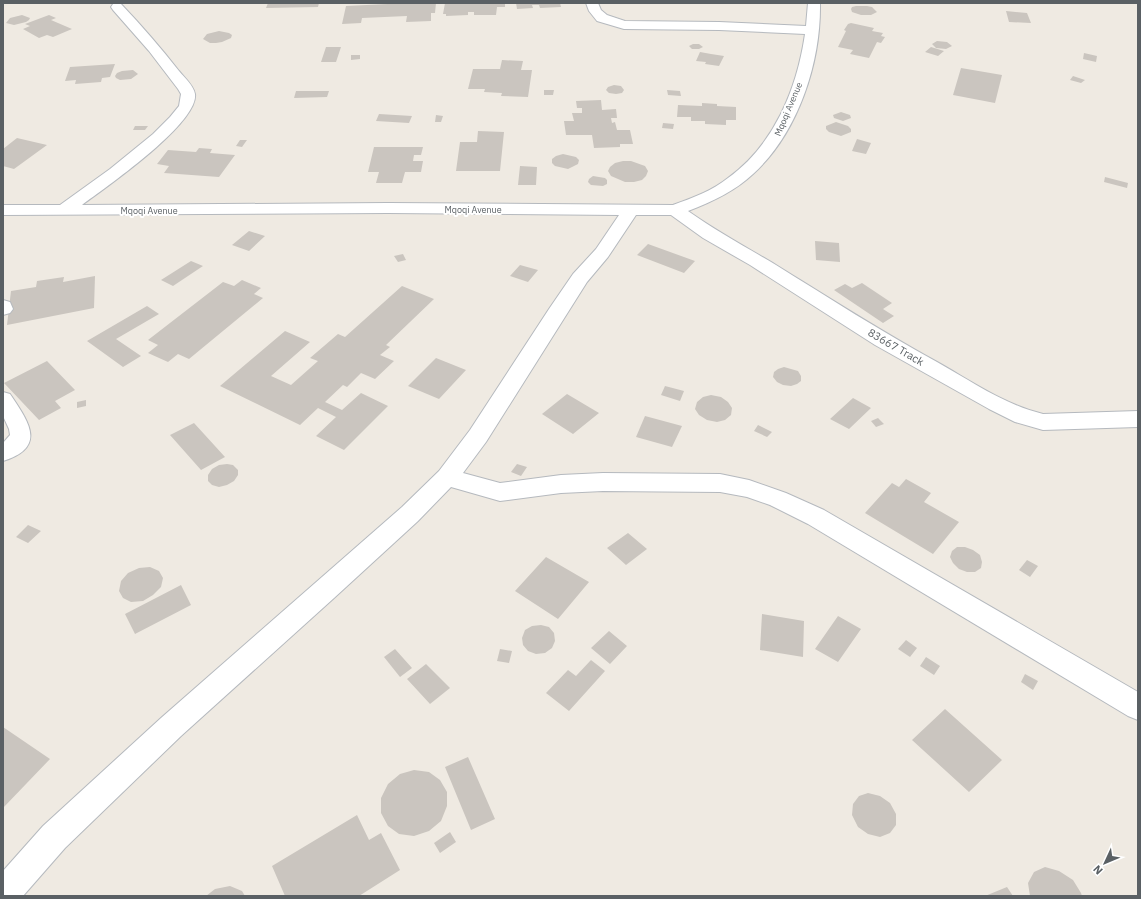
<svg xmlns="http://www.w3.org/2000/svg" width="1141" height="899" viewBox="0 0 1141 899" font-family="'IBM Plex Sans',sans-serif">
<style>
.building{fill:#cac5bf}
.lines{fill:none;stroke-linecap:round;stroke-linejoin:round}
.minor-casing{stroke:#b5b9be;stroke-width:2}
.minor{fill:#fff;fill-rule:evenodd}
.labels{text-anchor:middle;dominant-baseline:central;stroke-width:4;stroke-linejoin:round;paint-order:stroke}
.far-street-label{font-size:9px;fill:#5a6064;stroke:#fff}
.street-label{font-size:11px;fill:#5a6064;stroke:#fff}
</style>
<rect width="100%" height="100%" fill="#efeae2"/>
<path class="building" d="M268,3H319L318,7L266,8Z
M408,3H436L435,13H431V21L406,22L407,16L362,18L361,23L342,24L346,6Z
M445,3H505V7H497L496,15H474V12H468V15L446,16V14H443Z
M516,3H560L561,7L540,8L539,5H532L533,8L517,9Z
M856,6H867L872,7L877,12L871,15H861L852,12L851,9L852,7Z
M1006,11L1027,13L1031,23L1009,22Z
M22,15L30,18L29,20L26,22L14,25L6,23L10,18Z
M49,15L56,18L51,20L72,29L53,37L47,35L39,38L23,29L30,26L25,24Z
M851,23L874,28L872,31L883,33L881,36L885,37L881,43L877,42L869,58L850,54L853,50L838,47L846,31L844,30L848,24Z
M219,31L229,33L232,35L231,38L222,42L216,43H210L203,39L207,34Z
M937,41L947,42L952,46L946,49L936,48L932,44Z
M693,44H699L703,47L699,49H692L689,46Z
M326,47H341L336,62H321Z
M931,47L944,51L938,56L925,52Z
M700,52L711,54L724,56L719,66L705,64L706,62L696,61Z
M1084,53L1097,56L1096,62L1083,59Z
M351,55H360V59L351,60Z
M502,60L523,61L521,70H532L528,97L501,96L502,93L484,92L485,89H468L473,69H500Z
M115,64L110,77L102,78L101,82L75,84L76,80L65,81L70,67Z
M961,68L1002,75L995,103L953,95Z
M133,70L138,74L131,79L120,80L116,78L115,76L117,73L122,71Z
M1073,76L1085,80L1081,83L1070,80Z
M614,85L621,86L624,90L622,93L616,94L609,93L606,90L608,87Z
M544,90H554L553,95H544Z
M667,90L680,91L681,96L668,95Z
M296,91H329L327,97L294,98Z
M601,100L602,110L616,109L617,118H611L612,123L615,122L617,130H630L633,144H620V147L594,148L592,135H566L564,121H574L572,113H582V108H577L576,101Z
M702,103L717,104V106L736,107V120H726V125L705,124V121H691V117H677L678,105L702,106Z
M841,112L850,115L851,118L843,121L834,118L833,115Z
M379,114L412,116L409,123L376,121Z
M436,115L443,116L441,122H435Z
M836,122L848,126L851,129V132L841,136L829,132L826,129V126Z
M663,123L674,124L673,129L662,128Z
M135,126H148L145,130H133Z
M478,131L504,132L500,171H456L460,142H477Z
M17,138L47,145L14,169L3,166V149Z
M857,139L871,143L866,154L852,151Z
M240,140H247L242,147L236,146Z
M374,147H423L421,155H414L413,161H423L421,172H405L402,183H376L379,172H368Z
M199,148L212,149L210,153L235,155L219,177L164,173L169,166L157,164L168,150L196,152Z
M563,154L576,157L579,160L578,164L568,169L555,166L552,163V159L556,156Z
M623,161H631L645,166L648,171L646,176L642,180L634,182H625L611,176L608,171L610,167L615,163Z
M520,166L537,167L536,185H518Z
M593,176L605,178L607,180V184L603,186L591,185L588,182L589,179Z
M1105,177L1128,183L1127,188L1104,182Z
M249,231L265,236L249,251L232,245Z
M815,241L839,243L840,262L816,260Z
M648,244L695,261L684,273L637,255Z
M403,254L406,260L398,262L394,256Z
M191,261L203,266L173,286L161,280Z
M520,265L538,270L528,282L510,276Z
M95,276L94,308L7,325L11,291L36,287L37,281L64,277L63,282Z
M242,280L261,288L254,294L263,298L189,359L178,354L168,362L148,353L158,345L148,340L223,282L234,286Z
M862,283L892,303L883,309L894,316L883,323L834,290L845,284L852,288Z
M402,286L434,299L386,345L390,347L380,355L394,361L375,379L361,373L347,387L343,385L325,402L342,410L361,393L388,406L344,450L316,436L336,417L318,408L300,425L220,386L285,331L310,342L271,376L291,385L318,361L310,358L338,334L345,337Z
M147,306L159,314L116,339L141,356L123,367L87,341Z
M436,358L466,370L439,399L408,386Z
M47,361L75,390L55,401L61,408L39,420L4,383Z
M784,367L798,371L801,376V381L797,384L791,386L783,385L777,382L773,377L774,372L778,369Z
M665,386L684,391L680,401L661,395Z
M567,394L599,413L573,434L542,414Z
M711,395L721,397L728,402L732,408L731,415L725,420L717,422L707,420L699,415L695,409L697,402L703,397Z
M853,398L871,408L849,429L830,419Z
M86,400V406L77,408V402Z
M645,416L682,426L672,447L636,437Z
M878,418L884,424L876,427L871,421Z
M194,423L225,457L201,470L170,435Z
M758,425L772,432L767,437L754,431Z
M227,464L233,465L238,470V475L234,481L227,485L219,487L212,485L208,481V475L212,469L219,465Z
M517,464L527,467L521,476L511,472Z
M906,479L931,493L924,502L959,522L933,554L865,513L892,483L899,487Z
M28,525L41,531L28,543L16,537Z
M628,533L647,549L626,565L607,548Z
M957,547H965L973,550L980,555L982,562L981,568L975,572H967L959,569L953,563L950,557L952,551Z
M546,557L589,582L558,619L515,591Z
M1027,560L1038,566L1030,577L1019,570Z
M150,567L159,571L163,578L161,587L153,595L143,601L131,602L123,598L119,591L121,581L128,573L139,568Z
M181,585L191,605L135,634L125,614Z
M762,614L804,621L803,657L760,650Z
M838,616L861,629L838,662L815,649Z
M541,625L549,627L554,633L555,641L552,648L545,653L536,654L528,651L523,645L522,638L525,630L532,626Z
M609,631L627,646L610,664L591,648Z
M906,640L917,648L910,657L898,649Z
M395,649L412,668L400,677L384,657Z
M500,649L512,651L509,663L497,661Z
M926,657L940,666L934,675L920,666Z
M591,660L605,671L569,711L546,693L568,670L576,676Z
M426,664L450,688L430,704L407,679Z
M1025,674L1038,681L1033,690L1021,682Z
M945,709L1002,760L969,792L912,740Z
M3,727L50,759L3,808Z
M468,757L495,819L471,830L445,767Z
M414,770L429,772L440,780L447,792V806L441,821L429,831L414,836L399,834L388,826L381,813V798L388,784L400,774Z
M868,793L880,796L890,803L896,814V825L890,833L880,837L868,834L858,827L852,815L853,804L859,796Z
M357,815L369,840L381,833L400,870L359,896H285L272,866Z
M450,832L456,842L440,853L434,843Z
M1045,867L1059,871L1073,880L1081,893L1082,896H1030L1028,883L1034,872Z
M230,886L242,891L245,896H206L215,889Z
M1007,887L1013,896H985Z"/>
<g class="lines">
<g class="minor-casing">
<path id="minor" d="M117,3L121,4C142,26 161,48 179,71C184,77 194,86 195,94C199,123 105,188 82,205L388,203L673,205C692,198 712,191 728,178C774,145 797,89 805,34L719,30L624,29L597,21L589,11L586,3H598L601,10L607,15L625,21L719,22L806,26L808,3H820C821,63 798,133 753,174C735,191 712,202 688,211C716,231 746,247 776,265C829,298 882,332 937,362C971,381 1005,405 1043,414L1138,411V427L1043,430L1015,422L989,409L875,345L750,265L703,238L671,215H636L608,257L587,282L486,442L463,473L500,483L561,475L603,473L720,474L749,480L786,493L824,510L1138,692V720L1128,716L808,524L770,505L747,497L720,492L603,491L561,493L500,501L451,487L418,521L334,598L181,736L65,848L23,896H3V871L43,826L161,718L402,507L439,471L470,430L549,309L573,274L596,249L619,215L388,213L3,215V205H60L110,169L153,134L170,117L179,106L181,94L178,89L149,51L113,10L111,7L113,4Z
M3,300L10,302L13,309L10,313L3,315Z
M3,392L10,394C28,421 48,447 3,461V443L10,435L9,429L3,416Z"/>
</g>
<use href="#minor" class="minor"/>
</g>
<g class="labels">
<g class="far-street-label">
<text transform="translate(788 109) rotate(-67)">Mqoqi Avenue</text>
<text x="473" y="209">Mqoqi Avenue</text>
<text x="149" y="210">Mqoqi Avenue</text>
</g>
<g class="street-label">
<text transform="translate(896 347) rotate(30)">83667 Track</text>
</g>
</g>
<rect width="1141" height="899" fill="none" stroke="#5a6064" stroke-width="8"/>
<g transform="translate(1105 863) rotate(226)" stroke="#ffffff" stroke-width="3" paint-order="stroke">
<path d="M0-3L7 15L0 10L-7 15Z" fill="#5a6064"/>
<text y="-6" font-size="11" font-weight="bold" text-anchor="middle" fill="#5a6064">N</text>
</g>
</svg>
